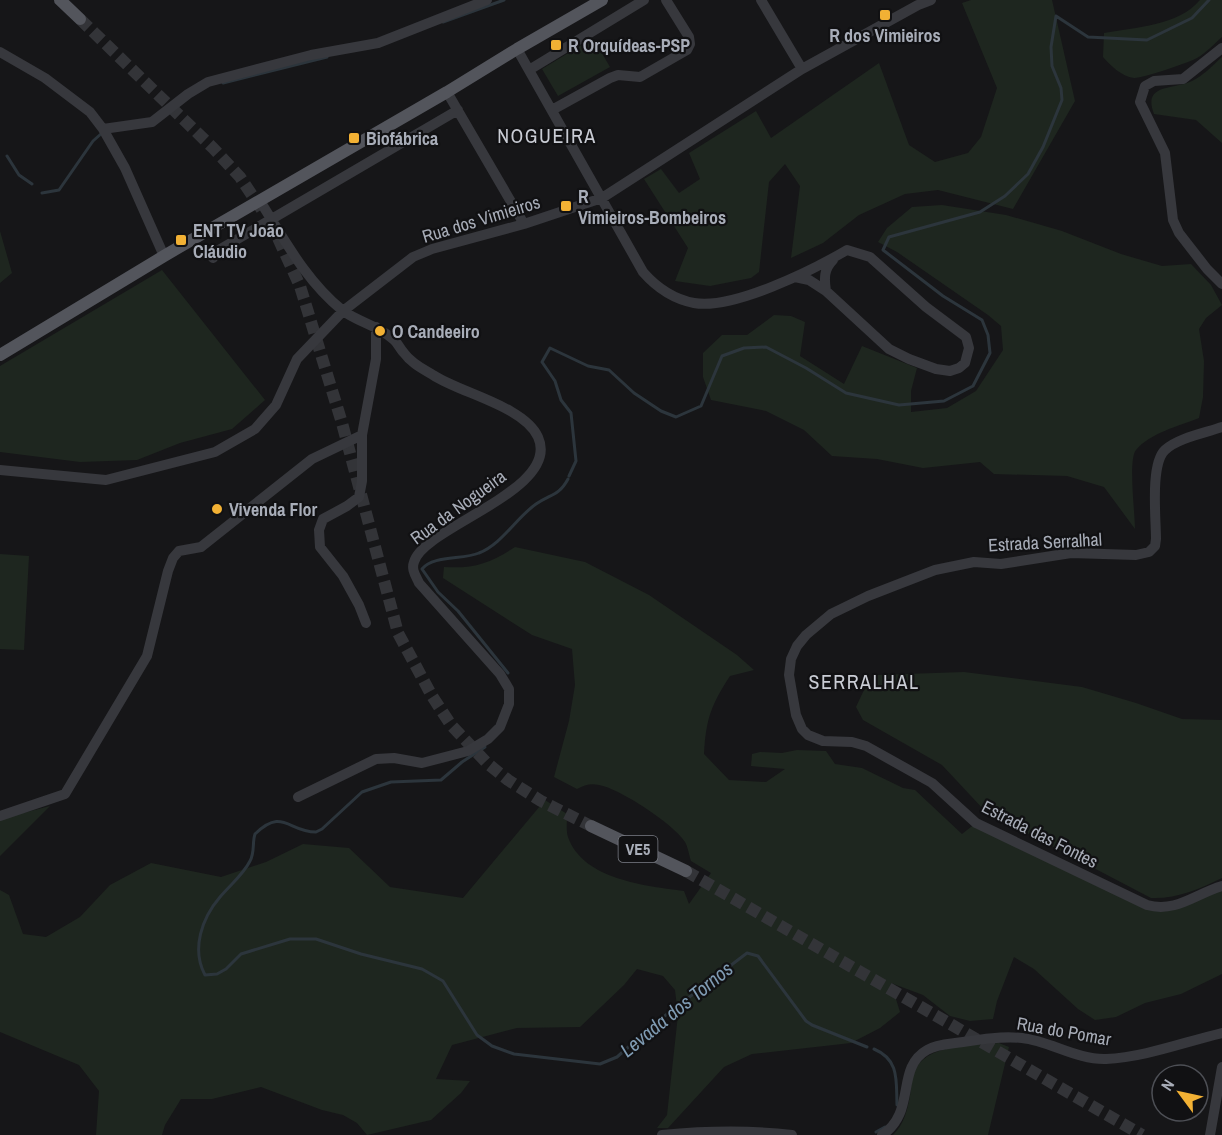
<svg xmlns="http://www.w3.org/2000/svg" width="1222" height="1135" viewBox="0 0 1222 1135" font-family="'Archivo Narrow',sans-serif">
<style>
.green{fill:#1e261f}
.lines{fill:none;stroke-linecap:round;stroke-linejoin:round}
.stream{stroke:#2c353c;stroke-width:3}
.major-tunnel{stroke:#333438;stroke-width:12;stroke-dasharray:12 6;stroke-linecap:butt}
.minor{stroke:#37383d;stroke-width:10}
.major{stroke:#53555c;stroke-width:12}
.poi-dot{fill:#f2b134;stroke:#111113;stroke-width:2}
.labels{text-anchor:middle;dominant-baseline:central;stroke-width:4.5;stroke-linejoin:round;paint-order:stroke}
.shield{fill:#111113;stroke:#7b7e86;stroke-width:1.5}
.shield-label{font-size:16px;font-weight:bold;fill:#a8adb8}
.poi-label{font-size:18px;font-weight:bold;fill:#a8adb8;stroke:#111113;text-anchor:start}
.street-label{font-size:18px;fill:#a8adb8;stroke:#111113}
.neighbourhood-label{font-size:20px;letter-spacing:1.5px;fill:#c9ccd4;stroke:#111113}
.water-label{font-size:20px;font-style:italic;fill:#7f9bb3;stroke:#111113}
</style>
<rect width="100%" height="100%" fill="#161618"/>
<path class="green" d="M971,0H1052L1075,101L1013,209L938,190L905,194L859,215L823,243L791,258L800,186L785,164L769,182L759,272L751,278L710,286L675,281L688,248L644,179L661,169L679,193L700,179L689,153L756,111L771,138L879,63L909,145L935,162L968,153L981,137L997,88L962,3Z
M1200,0H1222V37C1214,44 1206,53 1197,58C1191,62 1140,79 1134,78C1121,76 1111,66 1103,57L1104,33C1136,27 1178,26 1200,0Z
M593,38L610,67L558,96L542,69Z
M1222,57V143L1196,120L1154,114C1142,83 1174,90 1192,81C1203,76 1213,65 1222,57Z
M942,205L1006,215L1062,231L1121,254L1162,266L1191,264L1211,285L1222,305L1206,318L1199,329L1204,361L1203,397L1199,418C1179,426 1150,433 1136,450C1128,459 1135,514 1135,529L1104,487L1067,476L994,474L980,462L923,468L877,459L832,456L804,430L766,411L711,400L703,377V353L722,335H747L774,315L791,316L805,322L800,356L844,384L862,346L917,368L911,391V412L947,408L976,391L1003,350L1001,326L988,315L897,252L878,242L887,228L912,207Z
M0,231L12,273L0,283Z
M162,270L265,400L232,429L180,443L137,460L80,462L0,452V366Z
M515,547L585,562L649,595L737,655L754,670L730,676C711,705 706,719 704,754L729,780L766,782L785,769L751,766L752,754L760,752L782,753L797,750L826,751L835,764L862,768L903,788L915,790L962,834L976,823L1159,909L1222,886V974L1181,994L1145,1003L1116,1017L1095,1020L1078,1009L1034,969L1014,957L997,1001L993,1019L970,1021L950,1016L923,995L891,983L900,1012L880,1028L851,1043L752,1054L724,1067L668,1128H657L667,1115L678,1015L675,990L663,976L637,969L624,985L580,1027L517,1028L452,1045L436,1079L470,1081L461,1093L431,1120L367,1135L357,1123L343,1115L322,1110L261,1087L212,1099H181L165,1125L162,1135H96L99,1091L79,1065L0,1032V890L9,895L23,934L46,937L80,917L110,885L151,863L221,877L266,862L303,844L349,848L390,887L463,898L545,800L567,814C567,821 566,831 568,837C583,880 647,886 684,891L689,904L711,873L691,861C689,855 688,847 685,842C675,825 619,788 599,785C590,783 585,785 577,789L554,777L569,721L575,685L572,649L532,635L443,578L444,567C474,569 490,563 515,547Z
M0,554L29,556L24,650L0,649Z
M964,672L1082,687L1136,703L1182,719L1222,720V878C1200,889 1176,899 1151,898L985,811L942,765L863,720L856,707L863,692L877,675Z
M50,806L0,856V819Z
M999,1043L1009,1047L988,1135H893C904,1124 907,1111 910,1096C911,1089 911,1080 914,1073C923,1044 974,1045 999,1043Z"/>
<g class="lines">
<path class="stream" d="M443,22L504,0
M223,83L327,57
M7,156L19,175L32,184
M42,193L59,190L93,141L102,133
M569,476L576,461L571,413L561,400L555,381L542,362L550,348L588,366L609,370L634,393L661,411L676,417L701,406L722,356L744,348L766,347L806,368L846,393L899,405L944,401L973,386L990,353L988,335L982,320L943,296L883,250L889,237L980,212L1005,196L1028,174L1043,147L1062,100L1061,88L1052,66L1051,47L1056,16L1088,37L1147,40L1192,18L1209,0
M508,673L458,611L438,592L422,569C433,555 463,560 479,553C502,544 516,518 536,504C550,494 559,496 568,479
M485,747L462,762L441,780L391,782L362,792L322,829L316,832C288,832 283,807 255,834C252,843 255,852 250,861C243,875 230,885 220,897C202,918 191,949 205,975L217,974L226,969L241,954L290,939H316L361,954L422,969L443,981L477,1035L492,1046L514,1054L600,1064L617,1057L658,1021L747,953L758,956L806,1021L812,1025L867,1047
M874,1049C900,1060 896,1081 897,1105
M876,1132L885,1127"/>
<path class="major-tunnel" d="M80,19L213,148L240,177L262,210
M278,238L300,286L342,423L398,633L432,696L451,725L487,763L508,780L541,801L591,826
M686,871L1142,1135"/>
<path class="minor" d="M761,0L802,69
M1222,48L1183,79L1154,81L1145,86L1140,102L1165,153L1173,220L1179,233L1207,269L1222,284
M517,49L643,272C657,288 673,299 694,303C733,310 813,270 847,250L870,257L926,307L966,337L969,348L965,363L959,368L950,371L936,369L909,359L889,349L826,291L809,280L795,277
M0,52L45,78L90,112L103,129L125,168L164,256
M529,70L644,0
M447,92L524,224
M552,110L610,78L618,75L640,77L687,50L690,44L689,37L666,0
M103,129L152,122L188,94L208,82L311,55L378,43L487,0
M260,201C284,239 306,281 342,310C357,322 378,325 393,339C398,343 400,349 404,353C411,363 423,369 433,375C460,393 524,406 538,437C562,490 423,527 414,562C411,570 416,576 419,583L500,674L509,689V704L500,727L488,739L468,751L422,763L394,758L376,759L298,797
M213,258L217,251L458,110
M826,291C824,278 824,269 833,260
M1222,427C1205,433 1178,438 1165,450C1150,464 1156,519 1156,539L1155,546L1149,552L1136,555L1071,553L1001,564L974,562L935,570L868,596L831,614L806,635L797,646L791,659L789,675L796,715L802,729L808,735L823,741L852,742L866,746L932,783L976,823L1147,905C1176,913 1195,894 1222,886
M362,435V481L359,497L347,506L323,519L319,530L320,547L343,576L359,605L366,623
M0,470L106,480L215,452L255,429L276,405L297,359L343,311L413,257L432,249L524,224L602,198L802,69L918,5L931,0
M0,816L65,794L147,656L168,571L173,558L179,551L201,547L312,459L362,435L376,359V327
M662,1135C704,1131 750,1130 792,1135
M882,1135C917,1112 895,1068 927,1050C937,1044 951,1044 963,1042C982,1039 1002,1036 1022,1038C1050,1041 1077,1060 1106,1059C1145,1057 1184,1042 1222,1033
M1210,1135L1222,1067"/>
<path class="major" d="M60,0L80,19
M0,355L164,256L447,92L517,49L602,0
M591,826L686,871"/>
</g>
<g class="poi-dot">
<rect x="879" y="9" width="12" height="12" rx="3"/>
<rect x="550" y="39" width="12" height="12" rx="3"/>
<rect x="348" y="132" width="12" height="12" rx="3"/>
<rect x="560" y="200" width="12" height="12" rx="3"/>
<rect x="175" y="234" width="12" height="12" rx="3"/>
<circle cx="380" cy="331" r="6"/>
<circle cx="217" cy="509" r="6"/>
</g>
<g class="labels">
<rect class="shield" x="618.5" y="836" width="39" height="26" rx="4.5"/>
<g class="shield-label">
<text x="638" y="849">VE5</text>
</g>
<g class="poi-label">
<text x="885" y="35" text-anchor="middle">R dos Vimieiros</text>
<text x="568" y="45">R Orquídeas-PSP</text>
<text x="366" y="138">Biofábrica</text>
<text x="578" y="196">R<tspan x="578" dy="21">Vimieiros-Bombeiros</tspan></text>
<text x="193" y="230">ENT TV João<tspan x="193" dy="21">Cláudio</tspan></text>
<text x="392" y="331">O Candeeiro</text>
<text x="229" y="509">Vivenda Flor</text>
</g>
<g class="street-label">
<text transform="translate(481 219) rotate(-17)">Rua dos Vimieiros</text>
<text transform="translate(458 507) rotate(-36)">Rua da Nogueira</text>
<text transform="translate(1045 542) rotate(-3)">Estrada Serralhal</text>
<text transform="translate(1040 834) rotate(27)">Estrada das Fontes</text>
<text transform="translate(1064 1031) rotate(10)">Rua do Pomar</text>
</g>
<g class="neighbourhood-label">
<text x="547" y="135">NOGUEIRA</text>
<text x="864" y="681">SERRALHAL</text>
</g>
<g class="water-label">
<text transform="translate(676 1009) rotate(-39)">Levada dos Tornos</text>
</g>
</g>
<g transform="translate(1180 1093) rotate(303)"><circle r="28" fill="#111113" stroke="#4d4f55" stroke-width="1.5"/>
<path d="M0-4.5L10 22L0 15L-10 22Z" fill="#f2b134"/>
<text y="-9" font-size="16" font-weight="bold" text-anchor="middle" fill="#a8adb8">N</text>
</g>
</svg>
